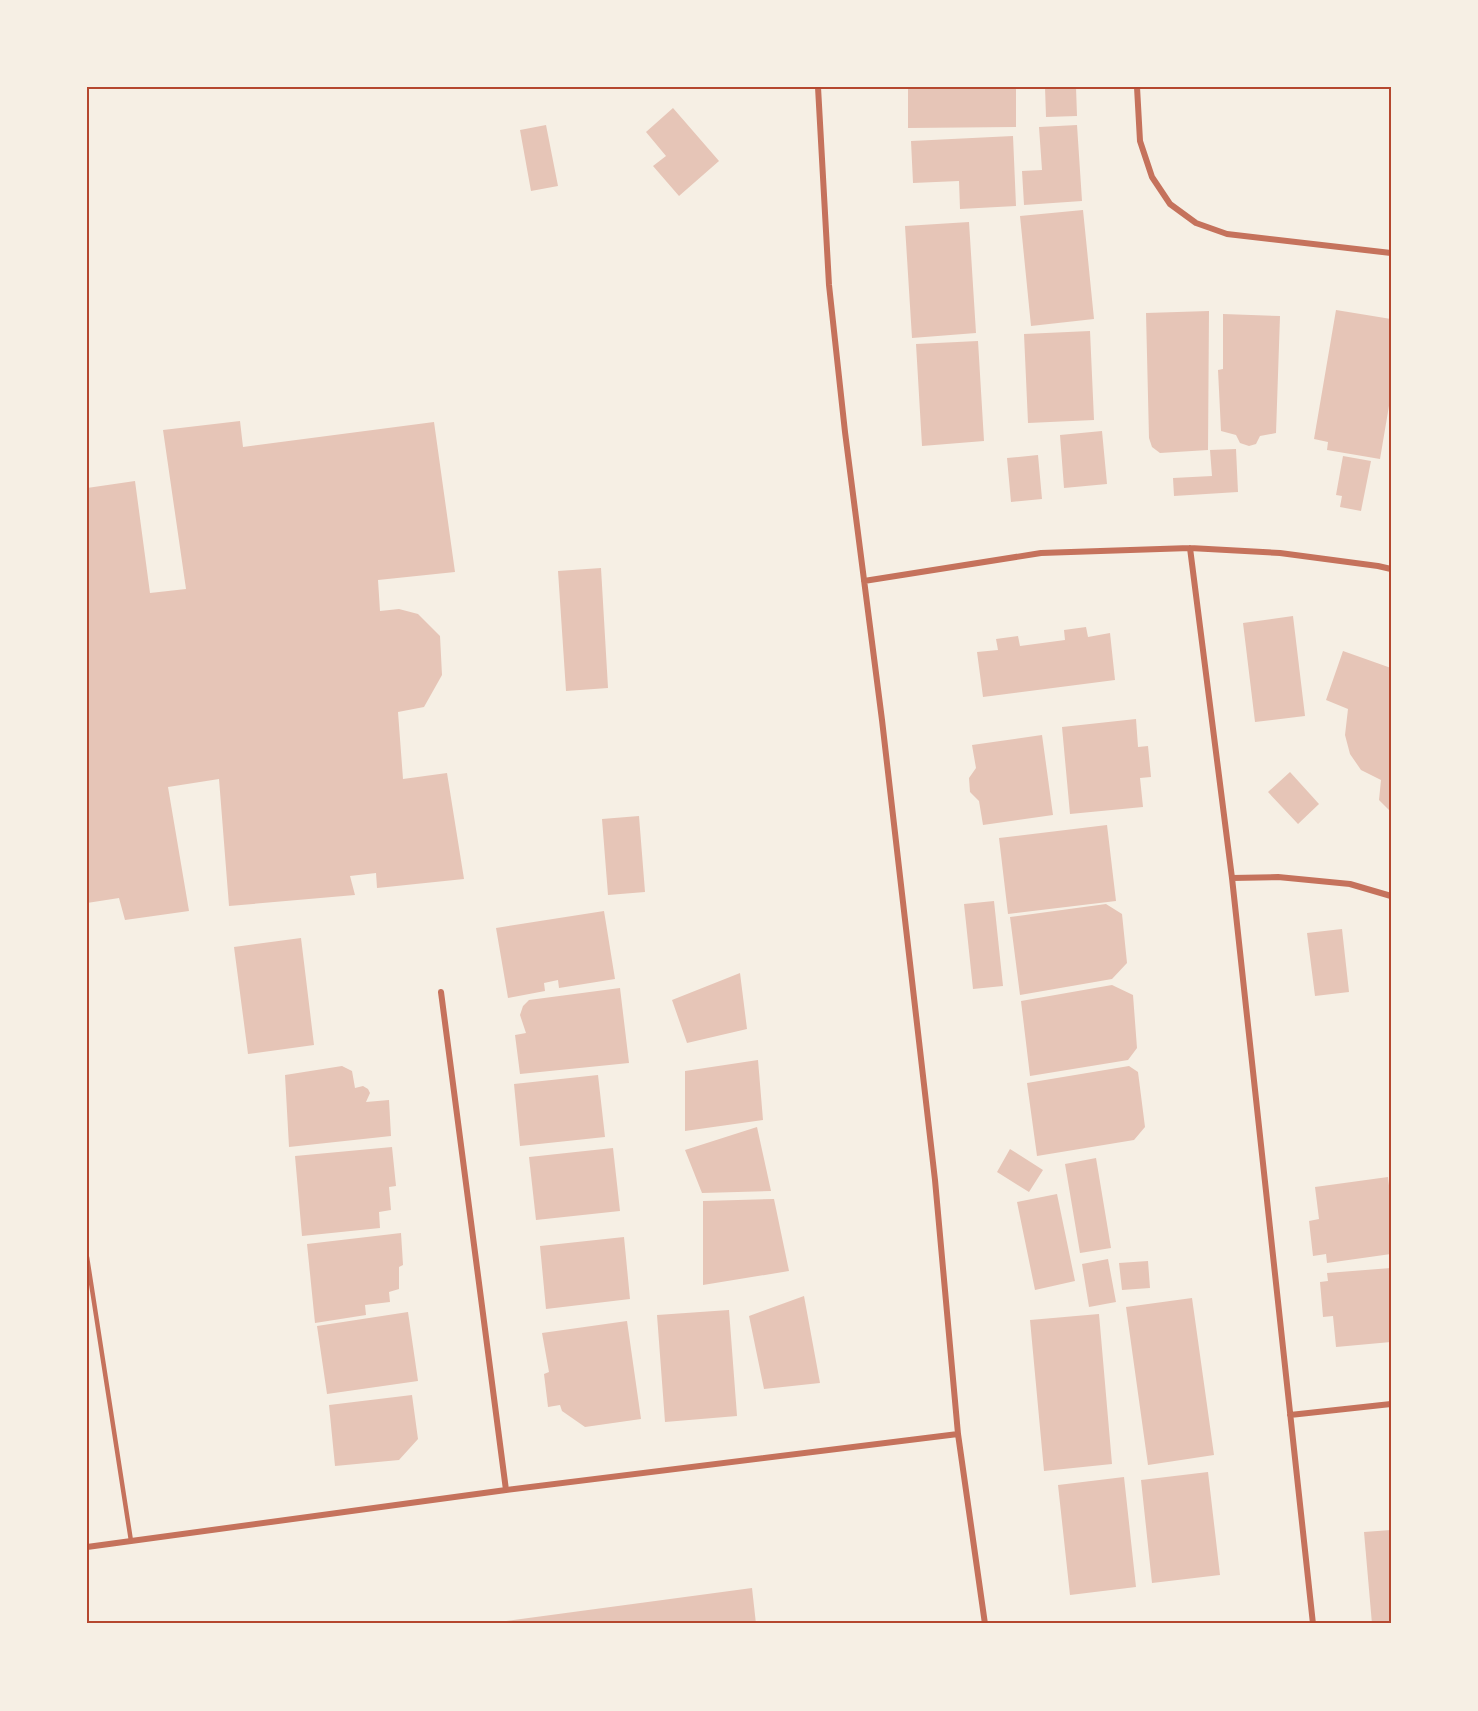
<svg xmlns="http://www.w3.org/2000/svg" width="1478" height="1711" viewBox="0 0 1478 1711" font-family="Roboto,sans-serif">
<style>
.building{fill:#e6c5b7}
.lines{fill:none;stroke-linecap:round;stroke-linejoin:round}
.service{stroke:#c5725c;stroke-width:4.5}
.minor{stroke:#c5725c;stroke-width:6}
.neatline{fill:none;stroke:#b5482f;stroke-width:2}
</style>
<rect width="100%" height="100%" fill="#f6efe4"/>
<path class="building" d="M908,87H1016V127L908,128Z
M1045,87H1076L1077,116L1046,117Z
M673,108L719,161L679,196L653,166L666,156L646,132Z
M546,125L558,186L531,191L520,130Z
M1077,125L1082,201L1024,205L1022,171L1042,170L1039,127Z
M1013,136L1016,206L960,209L959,181L913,183L911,141Z
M1083,210L1094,319L1031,326L1020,216Z
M969,222L976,333L912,338L905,226Z
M1336,310L1391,319V394L1380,459L1327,450L1328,442L1314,439Z
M1209,311L1208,450L1160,453L1152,447L1149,438L1146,313Z
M1223,314L1280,316L1276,433L1260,436L1256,444L1249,446L1240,443L1236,435L1221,431L1218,370L1223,369Z
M1090,331L1094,420L1028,423L1024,334Z
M978,341L984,441L922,446L916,344Z
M240,421L243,447L434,422L455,572L378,580L380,611L399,609L418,614L440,636L442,675L424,707L398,712L403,779L447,773L464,879L377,888L376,873L350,876L355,895L229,906L219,779L168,787L189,911L125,920L119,898L87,903V488L135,481L150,593L186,589L163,430Z
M1102,431L1107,484L1064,488L1060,435Z
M1236,449L1238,492L1174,496L1173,478L1212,476L1210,450Z
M1038,455L1042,499L1011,502L1007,458Z
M1343,456L1371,461L1361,511L1340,507L1342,496L1336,495Z
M601,568L608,688L566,691L558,571Z
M1293,616L1305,716L1255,722L1243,623Z
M1086,627L1088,637L1110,633L1115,680L983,697L977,652L998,650L996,639L1018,636L1020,646L1065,640L1064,630Z
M1343,651L1391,668V812L1379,800L1381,780L1361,770L1350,754L1345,735L1348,709L1326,700Z
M1136,719L1138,747L1148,746L1151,777L1140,778L1143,807L1070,814L1062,727Z
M1042,735L1053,815L983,825L979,801L970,792L969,778L976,768L972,745Z
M1290,772L1319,804L1298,824L1268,792Z
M639,816L645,892L608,895L602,819Z
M1107,825L1116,901L1008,914L999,838Z
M994,901L1003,986L973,989L964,904Z
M1106,904L1122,914L1127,963L1112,979L1020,995L1010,917Z
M604,911L615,979L559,988L558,980L544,983L545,991L508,998L496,928Z
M1342,929L1349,992L1315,996L1307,933Z
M301,938L314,1045L248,1054L234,947Z
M740,973L747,1029L687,1043L672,1000Z
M1112,985L1133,995L1137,1048L1128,1060L1030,1076L1021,1001Z
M620,988L629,1063L520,1074L515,1035L526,1033L520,1015L523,1006L529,1000Z
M758,1060L763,1120L685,1131V1071Z
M342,1066L352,1071L355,1088L363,1086L368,1089L370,1093L366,1102L389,1100L391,1136L289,1147L285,1075Z
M1129,1066L1138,1072L1145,1127L1134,1140L1037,1156L1027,1083Z
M598,1075L605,1137L520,1146L514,1084Z
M757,1127L771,1191L702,1193L685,1150Z
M392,1147L396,1186L389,1187L391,1210L379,1212L380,1228L302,1236L295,1156Z
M613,1148L620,1211L536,1220L529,1157Z
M1010,1149L1043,1170L1029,1192L997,1172Z
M1096,1158L1111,1248L1080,1253L1065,1164Z
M1388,1177L1391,1203V1254L1327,1263L1326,1254L1313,1256L1309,1221L1319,1219L1315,1187Z
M1057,1194L1075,1281L1035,1290L1017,1202Z
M774,1199L789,1271L703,1285V1201Z
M401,1233L403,1265L399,1267V1289L389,1292L390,1302L365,1305L366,1315L315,1323L307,1244Z
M624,1237L630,1299L546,1309L540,1246Z
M1108,1259L1116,1302L1089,1307L1082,1264Z
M1148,1261L1150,1288L1122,1290L1119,1263Z
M1391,1268V1342L1336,1347L1333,1316L1323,1317L1320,1282L1328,1281L1327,1273Z
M804,1296L820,1383L764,1389L749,1316Z
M1192,1298L1214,1455L1148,1465L1126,1307Z
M729,1310L737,1416L665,1422L657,1315Z
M408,1312L418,1381L327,1394L317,1326Z
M1099,1314L1112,1464L1044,1471L1030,1320Z
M627,1321L641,1419L585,1427L562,1411L560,1405L548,1407L544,1374L549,1372L542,1333Z
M412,1395L418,1439L399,1460L335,1466L329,1405Z
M1208,1472L1220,1575L1152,1583L1141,1480Z
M1124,1477L1136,1587L1070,1595L1058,1485Z
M1391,1530V1624H1372L1364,1532Z
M752,1588L756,1624H491V1623Z"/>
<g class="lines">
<path class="service" d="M87,1257L131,1541"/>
<path class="minor" d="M818,87L829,285L845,432L882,720L935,1180L958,1434L985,1624
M1137,87L1140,141L1152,177L1170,204L1196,223L1227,234L1391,253
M1190,548L1232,878L1313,1624
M864,581L1041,553L1190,548L1280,553L1378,566L1391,569
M1232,878L1278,877L1350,884L1391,896
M441,992L506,1490
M1290,1415L1391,1404
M87,1547L506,1490L958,1434"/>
</g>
<rect width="1478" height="1711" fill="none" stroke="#f6efe4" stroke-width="177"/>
<rect x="88" y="88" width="1302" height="1534" class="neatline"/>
</svg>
